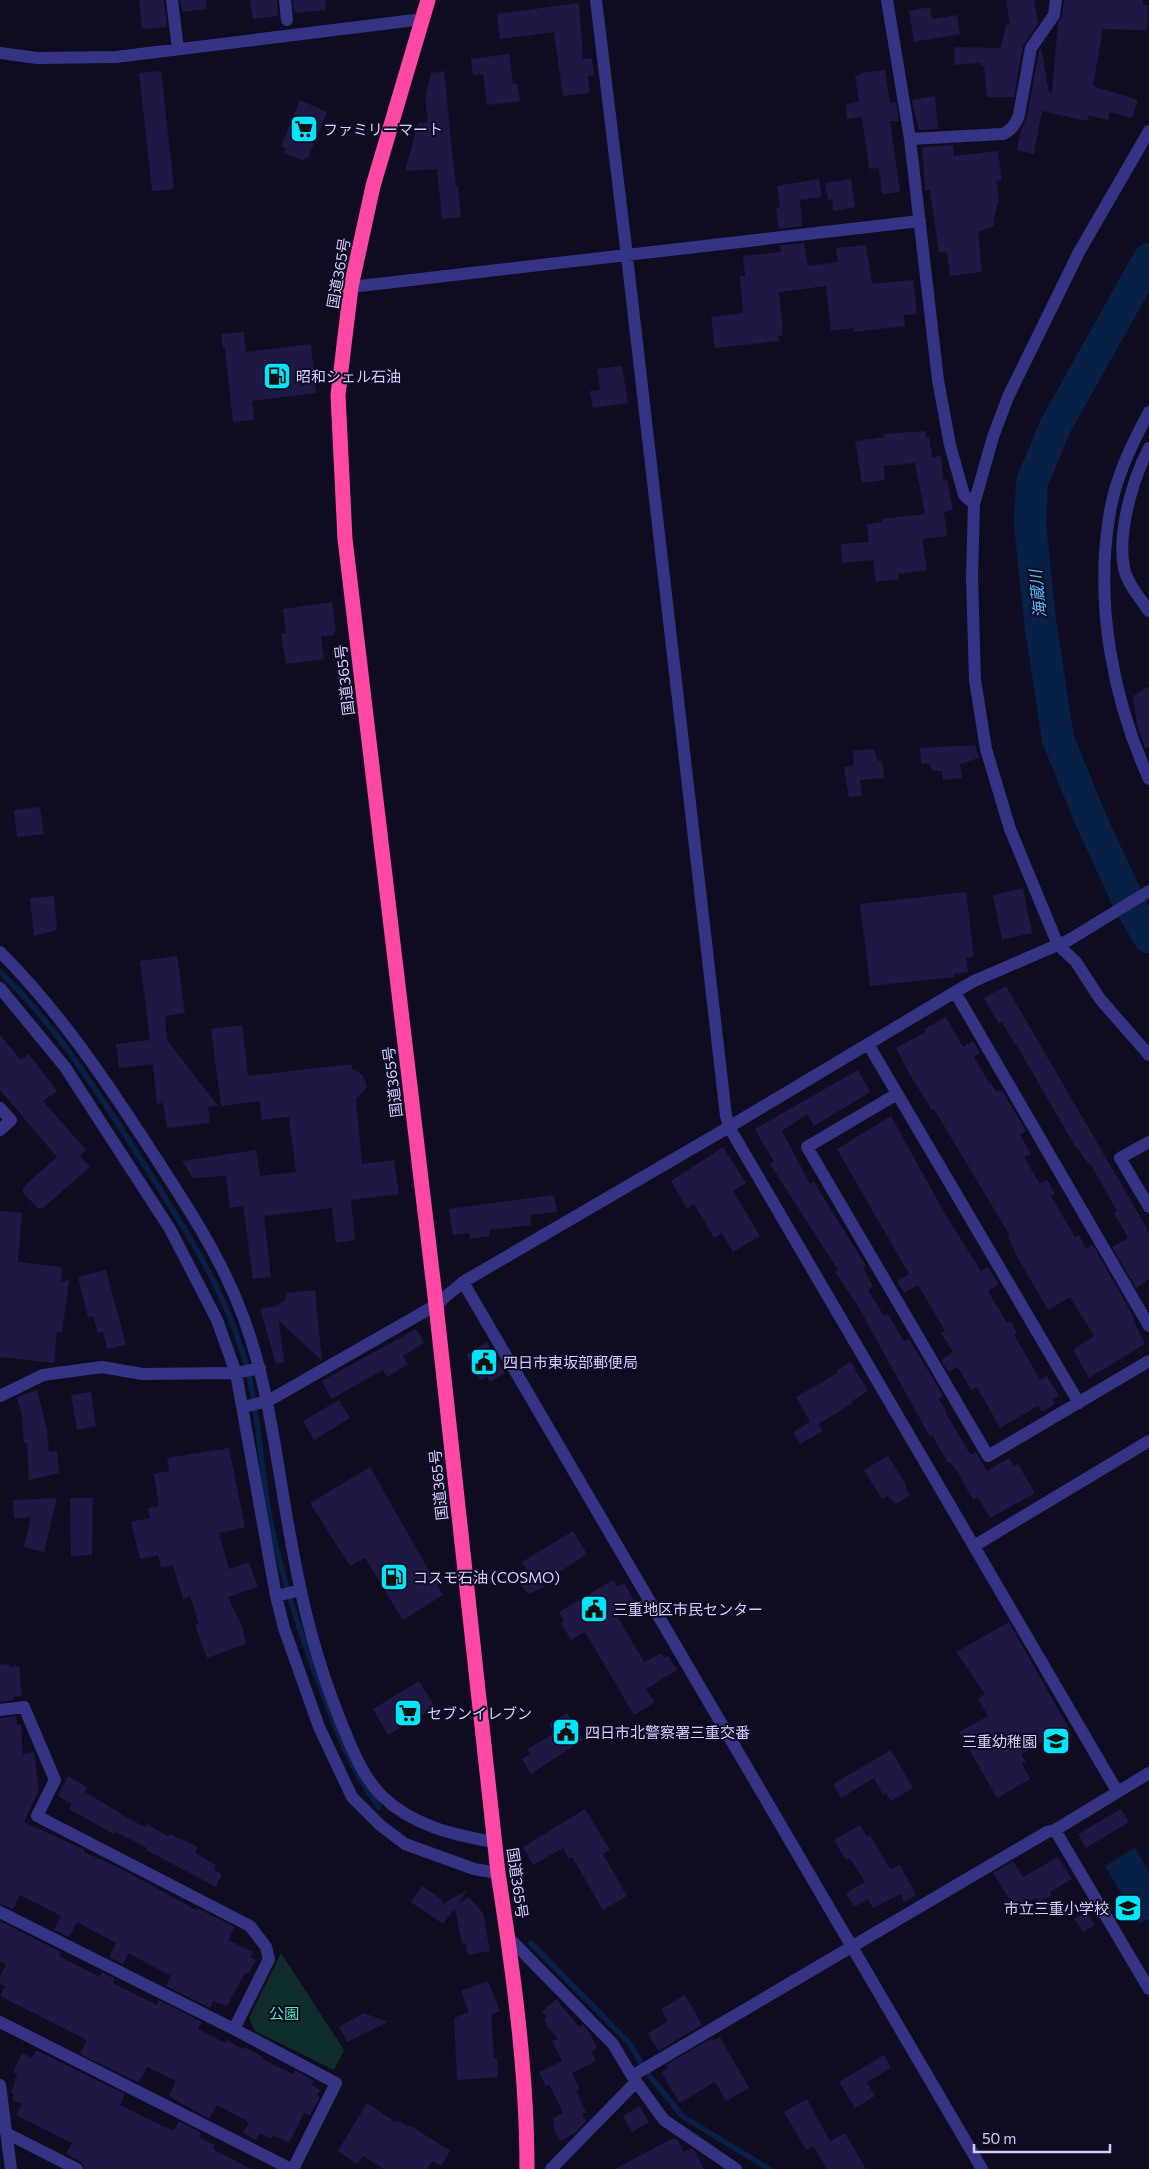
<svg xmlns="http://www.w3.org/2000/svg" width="1149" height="2169" viewBox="0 0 1149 2169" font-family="Commissioner,'Noto Sans JP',sans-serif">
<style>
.green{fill:#0f2d2b}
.water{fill:#082045}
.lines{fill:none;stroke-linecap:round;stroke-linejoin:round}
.stream{stroke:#082045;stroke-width:5.5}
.river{stroke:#082045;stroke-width:32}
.building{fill:#1f1744}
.minor{stroke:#353484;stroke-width:12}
.highway{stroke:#ff48a4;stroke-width:15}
.labels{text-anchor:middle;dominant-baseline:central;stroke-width:4;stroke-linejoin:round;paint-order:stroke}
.poi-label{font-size:15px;fill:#d2cdff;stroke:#0f0c22;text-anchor:start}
.street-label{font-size:15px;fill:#d2cdff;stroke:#0f0c22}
.park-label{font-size:15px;fill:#52e6be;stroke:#0f0c22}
.water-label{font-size:16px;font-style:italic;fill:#5bb7ff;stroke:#0f0c22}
</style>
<rect width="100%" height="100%" fill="#0f0c22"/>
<path class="green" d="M281,1953L344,2050L334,2070L255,2031L249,2018Z"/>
<path class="water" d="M1135,1848L1149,1872V1918L1139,1924L1105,1866Z"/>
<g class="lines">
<path class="stream" d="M0,972C54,1023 93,1085 133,1147C179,1219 229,1292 249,1376C260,1425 261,1475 271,1524C283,1582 302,1639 323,1694C338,1735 353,1773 379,1807
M531,1943L629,2043L649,2075L682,2116L769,2169"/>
<path class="river" d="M1149,259L1056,425L1032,482L1030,524L1040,621L1058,739L1090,818L1131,907L1149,937"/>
</g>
<path class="building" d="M139,0H164L167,27L142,29Z
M180,0H206L207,9L182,12Z
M250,0H277L278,16L253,19Z
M293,0H325L326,10L294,13Z
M1006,0H1034L1038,24L1023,46L1014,97H987L984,66H981V63L955,65L954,47L1001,48L1006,25H1010Z
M1064,0H1143V5H1148L1147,30L1103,29L1093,86L1138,100L1132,118L1110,112L1108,120L1089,115L1087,121L1042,111L1034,154L1017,150L1021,130L1027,116L1039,51L1041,47L1049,93H1052L1058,23L1062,16Z
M579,3L583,59L592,58L594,75L588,76L590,93L563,96L554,32L500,39L497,14Z
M930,7L932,19L957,15L960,34L914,42L909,11Z
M509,54L513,84L517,83L520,101L487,105L483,74L473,75L471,59Z
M885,70L890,103L896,102L899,121H890L900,192L882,194L879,168L869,169L862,117L847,119L846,104L859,102L855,76L860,75V73Z
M161,71L174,189L152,191L139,73Z
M444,71L454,171L456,186H458L461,217L442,219L437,169L405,171L418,123H428L425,100L431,73Z
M935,96L938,129L919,130L912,100Z
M300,100L327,112L308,158L306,157L304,161L284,153L286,149L281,146Z
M953,145L954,156L998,151L1002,180L996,181L999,199L994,217L995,222H993L994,226L978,232L982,272L950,276L947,252L939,253L930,190L925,191L922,147Z
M819,179L822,197L800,200L802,226L779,229L776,208L780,207L777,186Z
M851,179L855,207L833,211L832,199L828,200L825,183Z
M804,243L808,266L838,262L836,248L866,245L872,284L913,280L917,314L904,315L905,326L854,332V328L831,331L826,286L779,292L783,331L782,336H778L779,341L715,348L711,317L743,313L740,276H745L743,256L781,252L780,245Z
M244,332L246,352L311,344L316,393L252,401L254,420L233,422L225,348H223L221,334Z
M622,366L628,403L593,408L590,391L600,390L597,369Z
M925,431L926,438L929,437L932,457L941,456L943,481L947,480L953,510L944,512L947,536L922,539L927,570L898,574L899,579L876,582L873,560L842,563L841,544L869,542L867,524L882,522V519L925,514L915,463L884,466L885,480L862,483L855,441L884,437V434Z
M332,602L336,631H334V635L321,637L324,659L286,664L281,633H286L283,609Z
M1149,686V748H1145L1137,724L1133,696Z
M975,745L979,758L960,764L962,778L943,780L942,771H932L929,763L921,764L920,748Z
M874,749L878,761H882L884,778L860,780L862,796L849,797L844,767L854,765L853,751Z
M40,807L44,834L17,837L14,810Z
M1023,888L1032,933L1002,940L993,895Z
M966,892L974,957L966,958L968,972L954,974V977L870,986L860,904Z
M54,896L57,930L34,936L30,898Z
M177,956L185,1013L165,1016L167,1040L218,1106L208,1107L210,1123L167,1128L163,1103L157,1104L153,1064L119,1068L116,1044L150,1040L140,961Z
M1006,986L1149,1232V1279L1136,1288L1112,1247L1128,1238L1114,1213L1117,1211L1090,1163L1088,1164L1077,1147L1076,1148L1016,1044L1015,1045L1002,1022L999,1024L984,998Z
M946,1017L963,1047L973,1041L980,1053L974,1057L990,1084L991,1083L997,1092L1002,1090L1023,1126L1026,1131L1020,1135L1031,1154L1024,1157L1040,1184L1047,1180L1055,1194L1051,1196L1075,1237L1079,1235L1086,1249L1093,1245L1135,1319L1133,1320L1145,1344L1089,1378L1073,1350L1094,1336L1070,1297L1048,1310L1019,1260L1007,1235L1009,1234L934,1109L932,1110L910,1075L896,1048L926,1032L924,1029Z
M242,1025L248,1076L352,1064V1069L363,1075L367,1087L356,1099L362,1164L394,1160L399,1194L351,1200L355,1240L336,1243L332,1208L264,1216L271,1277L253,1279L243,1206L230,1208L226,1176L193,1178L182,1161L256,1150L260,1176L296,1172L289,1117L262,1120L260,1101L221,1106L211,1029Z
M0,1035L21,1060L29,1054L57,1091L43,1101L86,1150L80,1156L90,1167L43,1208H38L23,1193V1187L57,1157L0,1090Z
M858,1070L870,1092L814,1126L807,1114L782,1131L810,1184L814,1182L822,1195L866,1266L863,1268L873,1286L868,1290L884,1316L888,1314L904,1342L909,1339L934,1380L943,1396L939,1399L947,1413L946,1414L971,1455L976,1452L987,1471L1009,1458L1014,1466L1018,1464L1035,1493L990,1518L978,1497L973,1500L957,1471L950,1462L948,1463L932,1435L930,1437L858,1306L835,1272L838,1270L770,1164L774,1162L755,1129Z
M891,1116L945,1214L981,1271L988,1267L999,1284L988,1291L1007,1323L1011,1321L1017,1333L1014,1334L1040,1380L1047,1376L1059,1396L1053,1400L1055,1404L1042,1412L1038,1406L1000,1428L977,1387L971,1390L958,1367L948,1372L941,1360L953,1352L941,1333L945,1331L918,1285L904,1293L897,1281L909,1274L837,1149Z
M723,1147L746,1183L733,1191L760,1236L733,1252L722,1233L714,1238L694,1204L687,1209L671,1181Z
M554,1195L557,1212L530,1215L531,1225L489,1230L490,1236L470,1239L469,1233L453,1235L449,1209Z
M0,1211L22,1213L18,1262L62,1267L61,1282L69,1280L62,1333L57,1332L54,1363L0,1357Z
M106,1270L126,1345L107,1349L103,1332L98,1333L93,1316L88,1317L78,1277Z
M315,1290L322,1361L279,1321L284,1362L276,1364L260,1309L277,1306L286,1299V1293Z
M416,1329L424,1343L403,1356L408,1364L387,1377L383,1370L331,1399L322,1381Z
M487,1342L505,1373L490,1382L487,1376L480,1380L466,1355Z
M851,1362L868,1391L852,1401L853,1403L818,1424L823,1431L800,1444L793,1432L810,1422L796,1397L838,1373L837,1370Z
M37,1390L47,1429L49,1452L57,1451L59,1473L29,1480L27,1443H24L22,1416L17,1397Z
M91,1392L96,1426L77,1430L71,1395Z
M339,1400L350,1418L314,1440L303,1421Z
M229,1448L245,1527L219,1533L229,1569L249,1562L258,1587L228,1597L243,1629L246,1644L207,1658L195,1625L199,1624L190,1596L183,1599L173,1565L161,1568L158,1555L140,1559L131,1522L150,1518L148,1508L159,1506L154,1474L169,1471L167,1458Z
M888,1456L907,1486L905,1488L910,1495L896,1504L888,1496L882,1499L864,1470Z
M370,1467L443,1595L403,1620L365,1558L350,1566L310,1503Z
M57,1498L44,1552L24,1547L31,1517L14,1519L13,1500Z
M70,1498H93L92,1555L71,1556Z
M573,1531L587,1554L542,1583L544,1587L528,1594L521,1585V1577L526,1568L522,1562Z
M613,1580L617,1587L624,1583L635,1602L616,1614L644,1662L661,1653L664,1658L668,1656L677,1670L646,1689L655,1702L634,1715L585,1632L571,1640L561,1623L564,1621L559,1612Z
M1009,1622L1068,1727L1021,1754L1026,1762L1022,1764L1030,1779L997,1798L959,1732L988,1716L978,1699L985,1694L956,1652Z
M9,1664V1667L19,1666L22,1696L13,1697L14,1700L0,1702V1665Z
M419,1681L435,1707L388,1735L373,1709Z
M567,1713L583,1740L531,1774L522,1759L530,1754L527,1749L555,1733L549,1724Z
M16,1716L17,1725H21L23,1754L34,1752L39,1790L24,1822L85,1850L84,1852L118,1867L196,1910L197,1908L235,1927L228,1940L253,1952L250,1957L256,1960L248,1974L245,1973L227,2006L213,2001L210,2008L166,1986L171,1976L128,1953L123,1964L109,1957L116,1943L77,1922L69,1937L54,1930L61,1916L20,1895L13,1909L0,1904V1718Z
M891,1750L913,1788L891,1801L886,1793L883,1795L874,1778L841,1798L833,1784Z
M68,1776L87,1787L85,1792L131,1820L145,1827L146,1824L168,1836L170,1834L198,1847L195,1853L216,1865L214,1870L222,1874L216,1887L146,1850L147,1848L116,1832L114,1834L69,1809L72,1804L58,1796Z
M585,1809L610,1850L603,1854L627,1896L603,1910L572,1857L569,1859L563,1848L533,1865L523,1847Z
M1121,1809L1129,1822L1086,1848L1078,1834Z
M860,1825L867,1837L870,1835L890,1869L900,1865L916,1895L904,1902L900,1894L873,1908L868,1899L854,1907L846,1893L865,1882L850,1858L846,1860L834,1840Z
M1058,1857L1072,1879L1050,1892L1052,1895L1039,1902L1036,1898L1016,1910L993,1873L1013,1861L1023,1877Z
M422,1886L440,1898L443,1904L467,1890L458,1904L469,1897L483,1913L490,1951L468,1955L466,1943L462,1944L455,1908L443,1924L411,1902Z
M1086,1911L1095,1925L1083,1932L1074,1919Z
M0,1921L61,1952L59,1956L86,1970L100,1977L102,1972L115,1979L113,1983L157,2005L159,2000L202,2022L198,2029L225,2043L226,2040L243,2049L244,2047L263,2057L262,2059L293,2074L295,2070L314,2081L312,2085L320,2090L317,2095L320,2097L310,2115L304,2113L289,2143L273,2135L271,2139L260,2133L256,2140L243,2133L249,2122L217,2105L209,2119L169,2096L176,2081L147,2067L139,2082L133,2080L80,2054L87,2040L0,1996L5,1986L0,1984V1976L6,1964L0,1961Z
M488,1981L500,2011L491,2015L494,2058H497L498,2077L457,2080L454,2018L469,2012L461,1991Z
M685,1995L702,2025L658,2051L648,2033L668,2021L661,2009Z
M556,1999L579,2027L583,2025L588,2030L597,2048L591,2051L596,2061L572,2073L580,2089L576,2091L586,2112L582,2114L586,2121L575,2133L560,2141L554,2130L553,2118L563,2113L549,2084L546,2086L539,2072L562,2061L552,2041L558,2039L545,2024L547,2023L544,2020L547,2017L542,2011Z
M364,2013L388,2022L347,2042L339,2027Z
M720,2037L749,2088L726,2101L715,2082L680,2103L661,2072L668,2068L666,2065L710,2039L712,2041Z
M36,2050L125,2094L120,2105L146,2118L174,2131L179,2121L201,2133L199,2137L215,2145L213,2149L251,2169H85L81,2162L66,2154L72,2143L16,2115L22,2104L12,2100L14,2094L11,2093L17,2074L13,2072L22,2053L32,2058Z
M884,2055L891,2068L867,2082L875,2096L855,2108L839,2082Z
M807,2099L830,2141L845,2133L866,2169H827L813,2146L806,2150L784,2112Z
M367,2103L396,2122L397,2120L408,2127L409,2125L450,2151L441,2166L432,2161L427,2169H384L363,2156L357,2164L338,2151Z
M640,2106L649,2122L632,2132L623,2116Z
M671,2139H677L684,2152L691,2148L694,2150L704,2169H615Z"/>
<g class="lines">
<path class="minor" d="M172,0L178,49
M285,0L287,20
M596,0L627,256L726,1116L729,1127L1117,1791
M887,0L910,139L938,380L950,445L964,495L974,504L972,577L975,680L986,749L1010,829L1058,945L1076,962L1100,999L1149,1055
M0,53L37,58L116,57L423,19
M910,139L1003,134C1012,130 1016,124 1019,115L1031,48L1054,15L1056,0
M351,287L920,221
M1149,412C1131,445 1114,481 1109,518C1095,605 1113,700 1149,779
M1149,448C1133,478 1117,533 1124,568C1127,583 1140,598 1149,611
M974,504L993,437L1008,397L1079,252L1149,131
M0,952C60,1012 106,1081 152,1152C183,1200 215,1248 237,1301C270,1380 276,1464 292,1546C302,1604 317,1662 339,1717C350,1744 361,1775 382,1796C413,1826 454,1835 494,1842
M0,988L65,1067L170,1229L217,1320L236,1373L276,1596L284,1628L319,1727L352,1797L380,1825L405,1844L474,1869L498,1873
M955,992L1149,1326
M868,1044L1079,1403
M897,1094L807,1147L988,1456L1149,1361
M0,1108L11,1120L0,1130
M1149,1142L1120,1158L1149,1207
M463,1282L982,2169
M0,1396L43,1375L102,1367L142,1374L236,1373L260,1368
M243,1407L268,1401L436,1305L463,1282L729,1127L955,992L974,981L1069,940L1149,891
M974,1546L1149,1441
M276,1596L301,1590
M0,1710L24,1707L55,1780L37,1816L250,1926L266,1947L269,1959L234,2029L336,2083L293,2169
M1055,1830L1149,1989
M0,1912L234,2029
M508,1937L613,2044L632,2076L664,2120L736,2169
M0,2022L291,2169
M632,2076L1047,1832L1055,1830L1149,1773
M0,2085L11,2169
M6,2133L77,2169
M551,2169L636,2082"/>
<path class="highway" d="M428,0L373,186L351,287L338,395L345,539L436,1305L498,1873C513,1970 527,2070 527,2169"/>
</g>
<defs>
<g id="supermarket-square" transform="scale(1.4375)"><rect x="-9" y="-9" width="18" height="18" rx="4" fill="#00e5f8" stroke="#0f0c22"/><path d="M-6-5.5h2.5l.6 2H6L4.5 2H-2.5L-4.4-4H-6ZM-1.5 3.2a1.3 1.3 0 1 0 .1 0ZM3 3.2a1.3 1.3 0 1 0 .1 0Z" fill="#111"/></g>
<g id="fuel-square" transform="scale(1.4375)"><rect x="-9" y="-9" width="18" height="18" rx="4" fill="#00e5f8" stroke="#0f0c22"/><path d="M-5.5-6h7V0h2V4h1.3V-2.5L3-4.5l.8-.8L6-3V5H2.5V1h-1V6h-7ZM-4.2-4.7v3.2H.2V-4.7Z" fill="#111"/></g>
<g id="civic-square" transform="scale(1.4375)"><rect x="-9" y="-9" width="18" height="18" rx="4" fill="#00e5f8" stroke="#0f0c22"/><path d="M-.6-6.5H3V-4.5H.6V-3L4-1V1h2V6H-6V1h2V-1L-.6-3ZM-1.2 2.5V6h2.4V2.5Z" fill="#111"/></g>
<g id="school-square" transform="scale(1.4375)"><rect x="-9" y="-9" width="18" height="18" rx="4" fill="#00e5f8" stroke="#0f0c22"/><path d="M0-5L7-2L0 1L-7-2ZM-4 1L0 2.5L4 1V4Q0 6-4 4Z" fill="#111"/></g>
</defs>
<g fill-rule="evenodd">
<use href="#supermarket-square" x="304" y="129"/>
<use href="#fuel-square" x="277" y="376"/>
<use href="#civic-square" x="484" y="1362"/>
<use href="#fuel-square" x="394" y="1577"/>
<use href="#civic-square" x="594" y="1609"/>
<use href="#supermarket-square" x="408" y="1713"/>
<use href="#civic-square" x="566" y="1732"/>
<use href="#school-square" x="1056" y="1741"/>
<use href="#school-square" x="1128" y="1908"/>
</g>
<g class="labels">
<g class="poi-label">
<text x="323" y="129">ファミリーマート</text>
<text x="296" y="376">昭和シェル石油</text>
<text x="503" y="1362">四日市東坂部郵便局</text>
<text x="413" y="1577">コスモ石油 (COSMO)</text>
<text x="613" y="1609">三重地区市民センター</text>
<text x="427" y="1713">セブンイレブン</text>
<text x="585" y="1732">四日市北警察署三重交番</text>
<text x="1037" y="1741" text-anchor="end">三重幼稚園</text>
<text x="1109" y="1908" text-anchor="end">市立三重小学校</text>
</g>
<g class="street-label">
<text transform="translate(338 273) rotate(-80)">国道365号</text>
<text transform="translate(344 680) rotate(-97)">国道365号</text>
<text transform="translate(392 1082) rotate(-97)">国道365号</text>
<text transform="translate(438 1485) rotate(-96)">国道365号</text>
<text transform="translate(518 1883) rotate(82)">国道365号</text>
</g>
<g class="park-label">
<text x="284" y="2013">公園</text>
</g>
<g class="water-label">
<text transform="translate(1037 594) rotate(-96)">海蔵川</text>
</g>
</g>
<path d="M974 2144v8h136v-8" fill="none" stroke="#d2cdff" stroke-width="2.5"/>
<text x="982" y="2144" font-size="15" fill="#d2cdff" stroke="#0f0c22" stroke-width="4" paint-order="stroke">50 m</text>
</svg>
